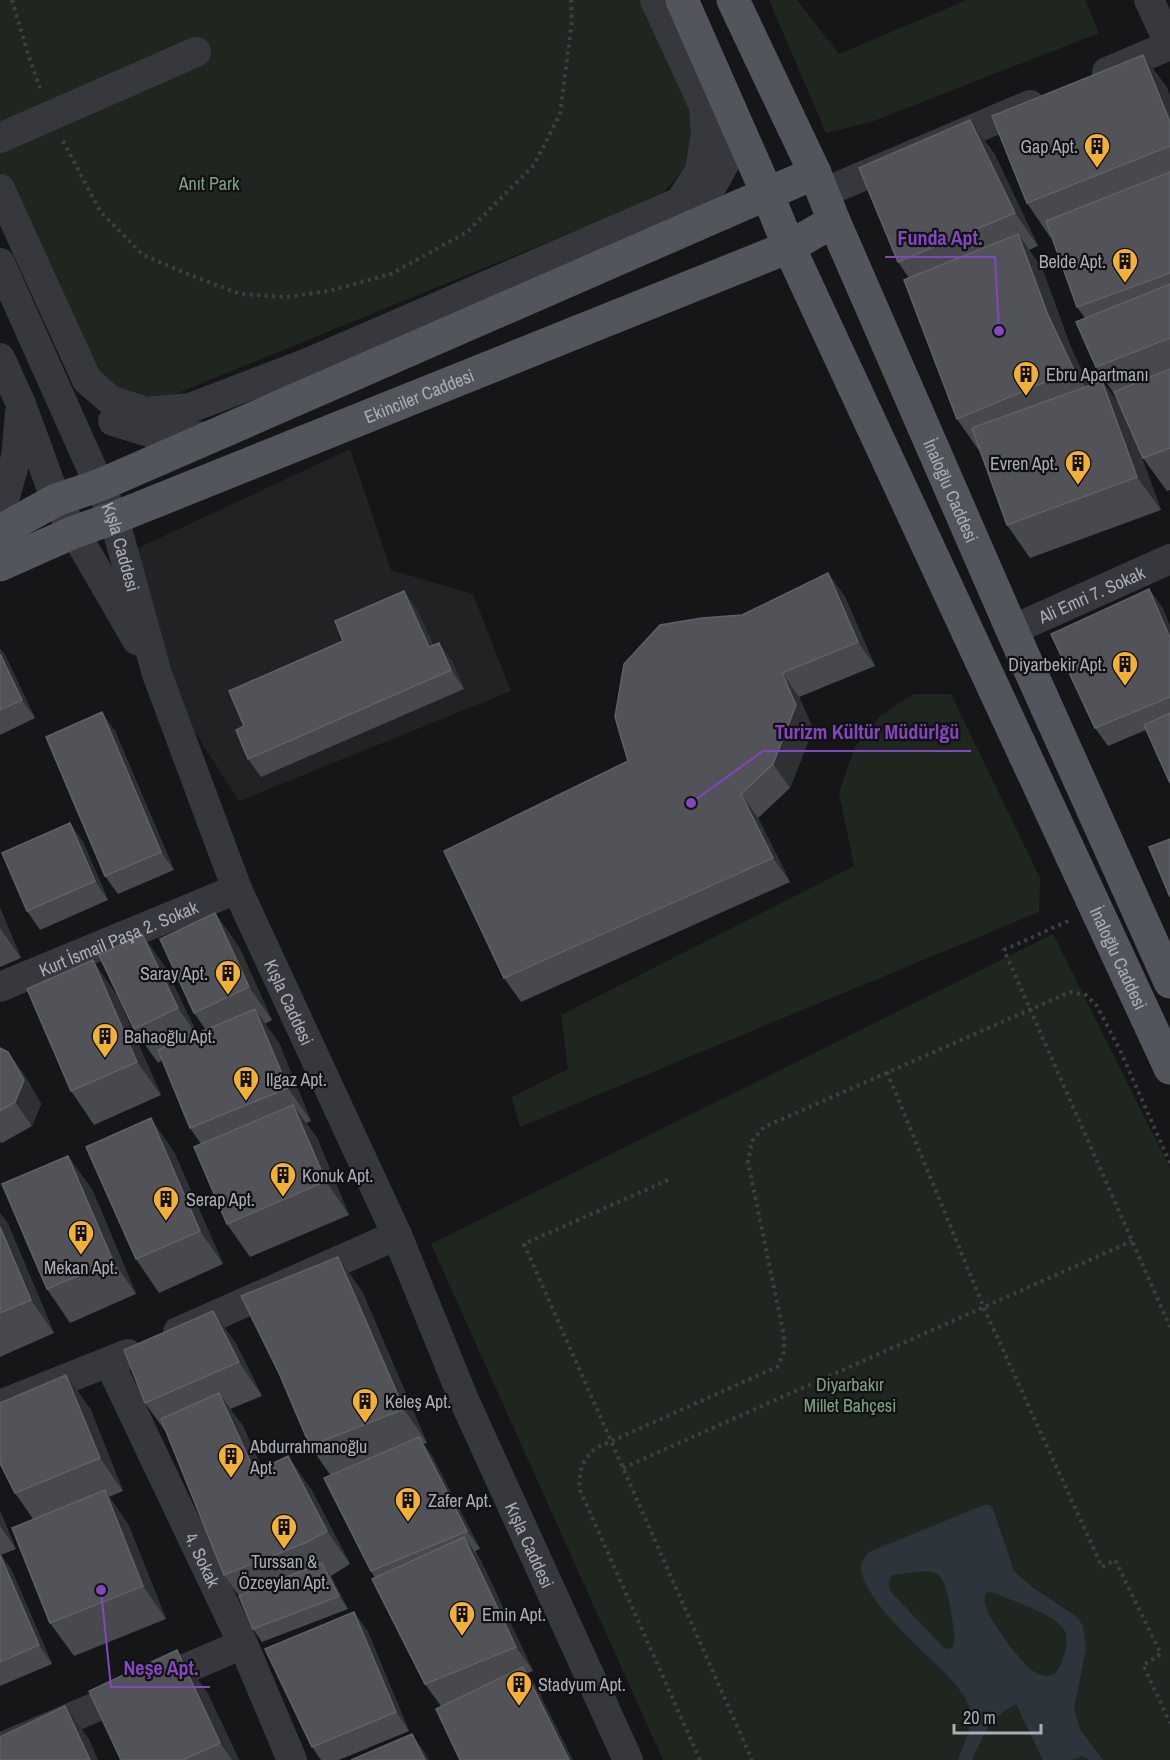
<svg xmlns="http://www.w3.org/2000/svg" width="1170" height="1760" viewBox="0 0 1170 1760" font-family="'Archivo Narrow',sans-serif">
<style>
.built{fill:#222225}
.green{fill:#1e261f}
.water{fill:#2c353c;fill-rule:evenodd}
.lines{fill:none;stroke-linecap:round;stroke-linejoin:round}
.path{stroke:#3d3f44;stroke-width:4;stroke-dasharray:3 4.5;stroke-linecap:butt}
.minor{stroke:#37383d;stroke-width:30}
.major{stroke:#53555c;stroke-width:33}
.wall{fill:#47494d}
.shaded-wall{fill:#2f3033}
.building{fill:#525359;stroke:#5f6168;stroke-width:1.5}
.labels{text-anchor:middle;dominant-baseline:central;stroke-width:4.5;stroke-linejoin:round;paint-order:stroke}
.poi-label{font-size:18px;fill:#a8adb8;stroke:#111113;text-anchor:start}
.park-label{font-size:18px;fill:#7fa381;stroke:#111113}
.street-label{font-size:18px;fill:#a8adb8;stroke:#111113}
.leader{fill:none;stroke:#8446be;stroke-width:2}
.callout-dot{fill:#8446be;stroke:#111113;stroke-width:2}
.callout-label{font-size:20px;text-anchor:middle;font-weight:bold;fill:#8446be;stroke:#111113;stroke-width:4.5;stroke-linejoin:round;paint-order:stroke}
</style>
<rect width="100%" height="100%" fill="#161618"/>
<path class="built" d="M350,449L391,570L473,594L511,691L239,801L157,674L134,550Z"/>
<path class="green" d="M0,0H643L694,109L696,155L661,196L151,404L114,392L88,366L0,171Z
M769,0H797L839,54L967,0H1085L1099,33L871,122L826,133Z
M913,694H951L1040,878L1039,912L520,1127L512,1097L568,1069L561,1015L854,866L839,793L855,747L880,716Z
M1053,934L1170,1168V1760H663L431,1244Z"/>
<path class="water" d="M984,1505H989L993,1509L1014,1571L1032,1587L1077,1617L1083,1626L1086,1649L1074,1709L1081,1731L1103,1760H1090L1082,1756L1072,1760H1043L1016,1704C987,1720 986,1731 972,1760H958C963,1746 971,1731 970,1715C970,1698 955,1684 944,1672C922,1649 858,1596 861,1563L869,1552ZM924,1571C929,1572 934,1572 938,1574C949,1582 953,1626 955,1640L953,1647L949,1649L944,1648L891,1592L888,1584L892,1575ZM988,1592L995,1593C1012,1601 1062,1616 1066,1634C1068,1643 1065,1654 1062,1662C1059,1669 1055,1676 1046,1676C1041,1676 1034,1672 1030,1669C1017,1657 989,1620 985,1604C984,1602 985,1597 985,1595Z"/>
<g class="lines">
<path class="path" d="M12,0L28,54L40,88
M63,141L100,211L143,255L190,275L240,294L287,297L328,291L391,274L467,232L534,165L560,114L572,20L571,0
M1068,921L1004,950L1170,1327
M887,1072L984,1308L1102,1567L1115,1560L1161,1654L1143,1665L1170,1723
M668,1180L524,1244L752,1760
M623,1468L1132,1241
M700,1760L580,1490C578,1472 582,1460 596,1448L777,1367L784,1352V1336L748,1162L752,1141L764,1127L1070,992L1086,995L1097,1006L1120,1050L1170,1163"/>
<g class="minor">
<path d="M1149,0L1170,45"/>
<path d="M1107,72L1170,45"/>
<path d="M0,138L196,52"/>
<path d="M0,189L87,380L110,400L146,412L190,408L310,362L680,202L700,171L706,133L704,106L655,0"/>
<path d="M823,193L1030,105"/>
<path d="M702,204L730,153L733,115"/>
<path id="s1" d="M0,263L114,518L157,674L237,889L397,1235L464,1400L628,1760"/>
<path d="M0,358L21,404L56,500L137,640"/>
<path d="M113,421L155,434L210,437"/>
<path d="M0,515L16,457L20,413"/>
<path id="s2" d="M1012,630L1170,559"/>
<path id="s3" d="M0,987L237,889"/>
<path d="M178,1332L397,1235"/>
<path id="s4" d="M109,1362L243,1644L292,1760"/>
<path d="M0,1405L128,1354"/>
<path d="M0,1748L243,1644"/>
</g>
<g class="major">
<path id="s5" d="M682,0L767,193L789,247L1170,1068"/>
<path id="s6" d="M733,0L815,173L834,221L1012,630L1170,982"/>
<path d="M0,531L56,500L100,485L815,173"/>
<path id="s7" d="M0,565L74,532L114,518L789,247L834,221"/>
</g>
</g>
<path class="wall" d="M1143,55L1167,88L1170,96V490L1167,491L1143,458L1134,437L1161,510L1030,558L1007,525L980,452L957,419L909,278L898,262L994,153L1038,246L1029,250L1042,268L1071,348L1089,386L1102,381L1121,407L1117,398L1096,367L1085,318L1077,307L1052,236L1050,237L1027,203Z
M828,573L845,597L875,666L799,697L813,729L790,788L758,818L790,882L521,1002L504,978L628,761L742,615Z
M1149,589L1162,607L1170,626V783L1146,730L1108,746L1095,728Z
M417,610L433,645L452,661L464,689L261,777L248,759L244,726L343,641Z
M0,649L5,655L35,718L0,735Z
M115,731L174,870L118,894L105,876Z
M70,823L83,842L108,900L40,930L27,911Z
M0,908L21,958L0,967Z
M215,913L239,947L272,1020L265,1024L279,1043L311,1121L306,1123L317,1138L349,1215L250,1257L227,1224L201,1144L190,1128L162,1060L158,1063L134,1029L142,934L165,967L197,1034L206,1030L194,1013Z
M116,994L161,1095L94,1125L71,1091Z
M0,1048L8,1052L25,1076L41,1104L32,1126L2,1143L0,1142Z
M174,1152L223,1264L159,1293L136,1259Z
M92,1189L136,1294L70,1323L47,1289Z
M0,1213L8,1224L54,1333L0,1357Z
M362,1291L427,1443L423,1444L432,1456L480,1549L475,1551L481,1561L533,1671L527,1673L536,1686L441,1706L425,1684L375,1578L371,1571L331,1476L310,1446Z
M213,1311L236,1344L262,1396L230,1409L243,1426L262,1469L311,1489L350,1564L331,1576L348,1609L262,1642L253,1629L239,1596L224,1575L168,1435L145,1403Z
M90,1408L123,1491L109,1497L128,1524L166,1619L74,1656L50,1623L33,1519L15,1493Z
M0,1511L16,1549L1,1555L11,1569L52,1664L0,1686Z
M367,1630L409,1731L339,1760H321L312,1747Z
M207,1692L239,1760H121Z"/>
<path class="shaded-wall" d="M1143,55L1167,88L1170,96V122Z
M970,120L994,153L1038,246L1015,213Z
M1018,234L1042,268L1071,348L1097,403L1074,370L1048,315Z
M1102,381L1126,414L1161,510L1137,477Z
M828,573L845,597L875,666L858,642Z
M1149,589L1162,607L1170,626V638Z
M404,591L417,610L442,666L429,647Z
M439,643L452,661L464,689L451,670Z
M0,649L5,655L35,718L22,700L0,654Z
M782,673L799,697L813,729L790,788L773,764Z
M102,712L115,731L174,870L161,852Z
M741,794L758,818L790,882L773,858Z
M70,823L83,842L108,900L95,881Z
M0,908L21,958L0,928Z
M215,913L239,947L272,1020L249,987Z
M142,934L165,967L201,1041L178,1008Z
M93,960L116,994L161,1095L137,1062Z
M255,1009L279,1043L311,1121L288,1088Z
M8,1052L25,1076L41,1104L32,1126L15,1102Z
M293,1105L317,1138L349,1215L326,1181Z
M151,1118L174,1152L223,1264L200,1231Z
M68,1156L92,1189L136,1294L113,1261Z
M0,1213L8,1224L54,1333L31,1300L0,1227Z
M338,1257L362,1291L427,1443L404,1409Z
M213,1311L236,1344L262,1396L239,1362Z
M66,1375L90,1408L123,1491L100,1458Z
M219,1393L243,1426L279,1506L255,1472Z
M419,1437L432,1456L480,1549L467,1531Z
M288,1456L311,1489L350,1564L327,1531Z
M105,1490L128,1524L166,1619L143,1586Z
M0,1511L16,1549L0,1526Z
M464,1537L481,1561L533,1671L516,1647Z
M0,1553L11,1569L52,1664L39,1645Z
M322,1563L331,1576L348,1609L339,1596Z
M354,1612L367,1630L409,1731L396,1712Z
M177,1650L207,1692L239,1760H232L220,1743Z
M523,1667L536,1686L573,1760H569Z
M65,1706L89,1739L98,1760H90Z
M412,1734L425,1753L429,1760H425Z"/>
<path class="building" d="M1143,55L1170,122V146L1027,203L992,116Z
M970,120L1015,213L898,262L859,168Z
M1170,172V273L1077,307L1046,221Z
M1018,234L1048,315L1074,370L957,419L904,280Z
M1170,284V338L1096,367L1076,322Z
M1170,369V448L1143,458L1114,392Z
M1102,381L1137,477L1007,525L972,428Z
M828,573L858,642L782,673L796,705L773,764L741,794L773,858L504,978L444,851L628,761L615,717L624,664L660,625L702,618L742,615Z
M1149,589L1170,638V697L1095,728L1051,634Z
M404,591L429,647L439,643L451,670L248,759L236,730L244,726L229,691L343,641L335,621Z
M0,654L22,700L0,710Z
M102,712L161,852L105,876L46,737Z
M1170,713V783L1144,725Z
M70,823L95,881L27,911L2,853Z
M1170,839V897L1149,847Z
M215,913L249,987L194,1013L160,939Z
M142,934L178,1008L134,1029L99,955Z
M93,960L137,1062L71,1091L27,989Z
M255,1009L288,1088L190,1128L158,1050Z
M0,1048L8,1052L24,1080L15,1102L0,1111Z
M293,1105L326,1181L227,1224L194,1147Z
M151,1118L200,1231L136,1259L86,1147Z
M68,1156L113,1261L47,1289L2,1184Z
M0,1227L31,1300L0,1313Z
M338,1257L404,1409L310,1446L279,1373L241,1296Z
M213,1311L239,1362L145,1403L124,1350Z
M66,1375L100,1458L15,1493L0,1463V1403Z
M219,1393L255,1472L288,1456L327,1531L307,1542L224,1575L161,1419Z
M419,1437L467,1531L371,1571L324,1478Z
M105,1490L143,1586L50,1623L12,1528Z
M464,1537L516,1647L425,1684L372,1579Z
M0,1555L39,1645L0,1662Z
M322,1563L339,1596L253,1629L239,1596Z
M354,1612L396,1712L312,1747L265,1649Z
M177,1650L220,1743L183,1760H121L89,1691Z
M523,1667L569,1760H460L436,1709Z
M65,1706L90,1760H0V1737Z
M412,1734L425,1760H351Z"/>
<defs>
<g id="building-pin" transform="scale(1.35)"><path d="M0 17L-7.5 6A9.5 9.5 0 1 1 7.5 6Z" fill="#f2b134" stroke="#111113"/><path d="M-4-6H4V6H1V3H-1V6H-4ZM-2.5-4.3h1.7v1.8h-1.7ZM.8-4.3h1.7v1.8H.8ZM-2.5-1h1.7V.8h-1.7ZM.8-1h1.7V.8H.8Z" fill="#111"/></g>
</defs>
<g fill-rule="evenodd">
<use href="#building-pin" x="1097" y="146"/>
<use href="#building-pin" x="1125" y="261"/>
<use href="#building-pin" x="1026" y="374"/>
<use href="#building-pin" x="1078" y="463"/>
<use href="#building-pin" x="1125" y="664"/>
<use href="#building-pin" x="228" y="973"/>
<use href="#building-pin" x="105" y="1036"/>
<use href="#building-pin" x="246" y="1079"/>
<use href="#building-pin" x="283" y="1175"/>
<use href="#building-pin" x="166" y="1199"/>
<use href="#building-pin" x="81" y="1233"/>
<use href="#building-pin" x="365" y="1401"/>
<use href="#building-pin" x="231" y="1456"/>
<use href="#building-pin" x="408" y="1500"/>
<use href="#building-pin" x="284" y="1527"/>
<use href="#building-pin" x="462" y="1614"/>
<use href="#building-pin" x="519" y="1684"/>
</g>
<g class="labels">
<g class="poi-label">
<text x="1078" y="146" text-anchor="end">Gap Apt.</text>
<text x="1106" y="261" text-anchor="end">Belde Apt.</text>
<text x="1046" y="374">Ebru Apartmanı</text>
<text x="1058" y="463" text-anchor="end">Evren Apt.</text>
<text x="1106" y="664" text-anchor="end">Diyarbekir Apt.</text>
<text x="208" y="973" text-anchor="end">Saray Apt.</text>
<text x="124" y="1036">Bahaoğlu Apt.</text>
<text x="266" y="1079">Ilgaz Apt.</text>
<text x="302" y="1175">Konuk Apt.</text>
<text x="186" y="1199">Serap Apt.</text>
<text x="81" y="1267" text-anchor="middle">Mekan Apt.</text>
<text x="385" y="1401">Keleş Apt.</text>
<text x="250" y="1446">Abdurrahmanoğlu<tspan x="250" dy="21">Apt.</tspan></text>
<text x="428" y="1500">Zafer Apt.</text>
<text x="284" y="1561" text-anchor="middle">Turssan &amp;<tspan x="284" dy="21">Özceylan Apt.</tspan></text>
<text x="482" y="1614">Emin Apt.</text>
<text x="538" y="1684">Stadyum Apt.</text>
</g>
<g class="park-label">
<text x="209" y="183">Anıt Park</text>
<text x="850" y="1384">Diyarbakır<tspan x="850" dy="21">Millet Bahçesi</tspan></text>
</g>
<g class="street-label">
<text stroke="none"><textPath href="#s7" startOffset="452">Ekinciler Caddesi</textPath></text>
<text stroke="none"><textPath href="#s6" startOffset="537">İnaloğlu Caddesi</textPath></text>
<text stroke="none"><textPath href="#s1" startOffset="309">Kışla Caddesi</textPath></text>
<text stroke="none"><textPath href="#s2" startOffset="87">Ali Emri 7. Sokak</textPath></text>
<text stroke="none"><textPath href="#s3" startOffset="128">Kurt İsmail Paşa 2. Sokak</textPath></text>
<text stroke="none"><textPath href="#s5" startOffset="1053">İnaloğlu Caddesi</textPath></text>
<text stroke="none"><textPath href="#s1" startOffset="795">Kışla Caddesi</textPath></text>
<text stroke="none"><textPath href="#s1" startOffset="1389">Kışla Caddesi</textPath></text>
<text stroke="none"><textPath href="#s4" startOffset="219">4. Sokak</textPath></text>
</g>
</g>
<path class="leader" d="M999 331L995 257H885M691 803L763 751H971M101 1590L111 1687H210"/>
<g class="callout-dot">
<circle cx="999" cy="331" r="6"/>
<circle cx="691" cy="803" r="6"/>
<circle cx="101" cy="1590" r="6"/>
</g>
<g class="callout-label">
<text x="940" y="245">Funda Apt.</text>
<text x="867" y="739">Turizm Kültür Müdürlğü</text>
<text x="161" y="1675">Neşe Apt.</text>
</g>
<path d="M954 1724v9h87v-9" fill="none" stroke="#a8adb8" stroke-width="3"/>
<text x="963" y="1724" font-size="18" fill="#a8adb8" stroke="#111113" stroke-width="4.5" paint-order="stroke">20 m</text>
</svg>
